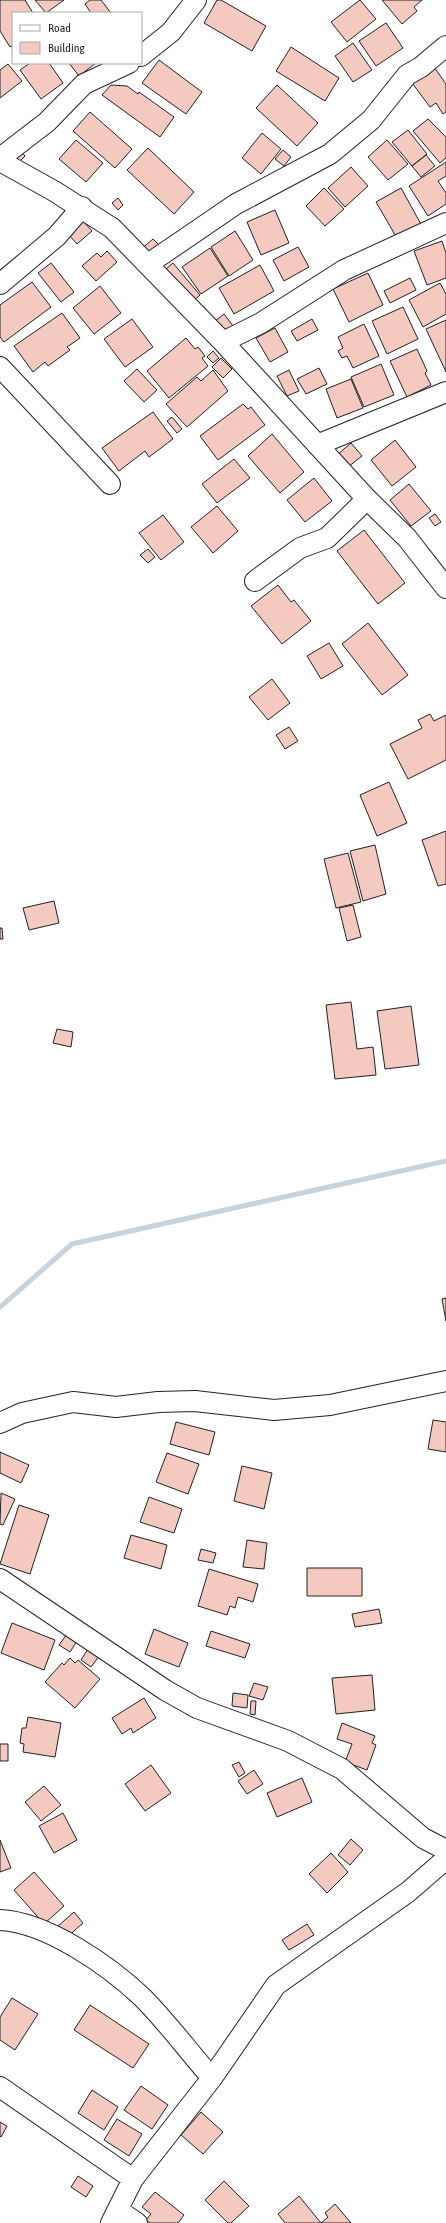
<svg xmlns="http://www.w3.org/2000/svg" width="446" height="2223" viewBox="0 0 446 2223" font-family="'Asap Condensed',sans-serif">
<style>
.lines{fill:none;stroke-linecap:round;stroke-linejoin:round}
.stream{stroke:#c7d3dd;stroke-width:5}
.building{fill:#f3c9c0;stroke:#222}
.minor-casing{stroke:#222;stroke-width:22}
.minor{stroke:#fff;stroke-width:20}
</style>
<rect width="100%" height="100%" fill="#fff"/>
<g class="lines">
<path class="stream" d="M0,1307L72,1244L446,1161"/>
</g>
<path class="building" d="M0,0H25L33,13H13V45L10,47L0,31Z
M35,0H64L46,13Z
M90,0H101L111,13H91L85,4Z
M217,0H221L266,26L252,51L204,23Z
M360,0L376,19L347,42L331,22Z
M382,0H422L414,7L417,11L402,24Z
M386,23L403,48L376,66L359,41Z
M353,43L372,70L353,82L335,56Z
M291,47L339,78L325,101L276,71Z
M159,60L202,92L186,114L142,83Z
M30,63H49L63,83L41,99L20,70Z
M69,63H96L79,76Z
M8,64L22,81L0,98V70Z
M434,67L446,84V112L443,114L436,103L430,107L412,83Z
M111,85L127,86L138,94L139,92L174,117L160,137L102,95Z
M277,85L318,123L297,146L256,108Z
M90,112L132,149L115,168L73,131Z
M428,119L446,137V158L440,163L413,131Z
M408,130L427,154L412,166L392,142Z
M262,133L281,149L261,174L242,158Z
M76,140L103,163L86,182L59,159Z
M387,140L408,164L388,180L368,157Z
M148,148L194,192L174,214L127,170Z
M283,150L291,157L284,166L275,159Z
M21,151L25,156L15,166L10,161Z
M426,155L435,166L421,177L412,166Z
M446,162V176L438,181L446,193V204L428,216L409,186Z
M351,167L368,186L345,207L328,188Z
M324,188L344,209L325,226L306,206Z
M401,188L422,226L398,240L376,202Z
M118,198L123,205L118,210L112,203Z
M275,210L289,243L261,255L247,222Z
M83,221L92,231L77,244L69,235Z
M235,231L253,260L229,276L211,247Z
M153,239L160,246L146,259L139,251Z
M442,241L446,253V278L427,285L414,251Z
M298,247L309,267L284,281L273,260Z
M210,248L228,276L201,294L182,267Z
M107,251L117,262L96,281L82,266L97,253L101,257Z
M51,263L74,292L61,302L38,273Z
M173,263L200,295L193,301L166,269Z
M260,265L274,291L234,314L219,288Z
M368,273L383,305L349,322L333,289Z
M410,278L416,290L390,303L384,291Z
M32,282L51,307L4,342L0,337V305Z
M440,283L446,294V314L423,327L409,300Z
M100,286L121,313L94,334L73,308Z
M403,307L418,339L387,354L372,321Z
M62,313L80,338L67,347L70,350L48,366L45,362L33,372L14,346Z
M224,314L233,326L223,334L214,322Z
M132,319L153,347L125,367L104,339Z
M312,319L318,330L297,341L291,331Z
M446,320V372L426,329Z
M364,324L379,356L353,368L347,356L342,358L338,351L343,348L338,337Z
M275,328L288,352L270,362L256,338Z
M186,338L195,349L198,347L205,356L202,358L208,366L169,398L147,371Z
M417,349L427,371L425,373L431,385L407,397L390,361Z
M213,351L219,358L213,363L207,357Z
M221,358L232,369L223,378L212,367Z
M381,364L394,395L364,407L351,377Z
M319,368L327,384L306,394L297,379Z
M137,369L157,390L144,402L124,381Z
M213,370L228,391L187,427L166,404L197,377L201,381Z
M289,370L299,391L287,396L277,376Z
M351,379L363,408L337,418L326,389Z
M243,404L248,409L251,407L265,425L218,460L200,436Z
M153,412L173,439L149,457L145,451L119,471L102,448Z
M172,417L182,429L177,433L167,421Z
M272,434L304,472L280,493L248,456Z
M395,440L416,467L392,486L371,460Z
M351,443L362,456L348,467L337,455Z
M234,459L250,478L217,503L202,484Z
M314,478L332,501L305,522L287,500Z
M409,484L431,511L411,526L390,500Z
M217,506L238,531L213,553L191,527Z
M435,514L441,522L435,526L429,518Z
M163,515L184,542L161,560L139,533Z
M364,530L405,583L378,604L337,551Z
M148,549L155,557L148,563L140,555Z
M278,585L291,602L294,600L311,621L282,644L251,606Z
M368,623L408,675L382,695L342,644Z
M329,643L343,666L321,679L307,656Z
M272,679L290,703L268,720L249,697Z
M430,714L434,721L446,715V760L408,779L390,744L422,728L418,720Z
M289,727L298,741L285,749L276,735Z
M389,782L407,823L377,836L360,795Z
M446,831V884L438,886L422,840Z
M375,845L386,894L363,901L350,851Z
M348,853L361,902L336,908L324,859Z
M54,901L59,923L29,930L23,908Z
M353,905L361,937L347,941L339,908Z
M0,928H2L3,939H0Z
M351,1002L357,1049L373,1047L376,1075L335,1079L326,1005Z
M411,1006L419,1065L385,1069L377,1011Z
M57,1029L73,1032L71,1047L53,1043Z
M446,1298V1321L442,1299Z
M433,1420L446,1422V1452L428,1449Z
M176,1422L215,1432L209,1455L170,1444Z
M0,1452L29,1465L21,1483L0,1473Z
M167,1453L199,1464L188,1494L156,1482Z
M242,1466L272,1473L264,1509L234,1501Z
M1,1493L15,1499L3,1525L0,1524Z
M149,1497L182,1509L174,1533L140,1522Z
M19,1505L49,1515L30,1574L0,1564Z
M131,1535L167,1545L161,1569L124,1558Z
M247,1540L267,1543L264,1569L243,1567Z
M201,1549L216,1553L213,1563L198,1560Z
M307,1568H362V1596H307Z
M209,1569L258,1584L253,1602L238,1597L235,1608L230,1606L227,1615L198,1606Z
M379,1609L382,1623L355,1627L352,1614Z
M12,1623L55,1640L44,1670L1,1653Z
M154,1629L188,1643L179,1667L145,1654Z
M211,1631L250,1644L245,1658L206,1646Z
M67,1634L77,1641L70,1652L59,1645Z
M88,1649L99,1656L91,1667L81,1660Z
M70,1658L75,1663L78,1660L100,1679L75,1708L45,1682L62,1663L64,1665Z
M372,1675L375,1710L336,1714L332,1678Z
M254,1683L268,1687L263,1700L249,1696Z
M233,1693L248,1695L247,1708L232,1706Z
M144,1698L156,1718L133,1733L131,1728L122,1734L112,1718Z
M251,1701H256L255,1715L250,1714Z
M28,1717L61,1723L55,1757L23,1752L24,1744L20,1743L22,1728H26Z
M342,1723L375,1736L372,1743L376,1745L367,1770L345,1762L352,1744L337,1739Z
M0,1744H8V1761H0Z
M239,1762L245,1773L239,1777L232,1765Z
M151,1765L171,1793L145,1811L125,1784Z
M254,1770L263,1784L247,1794L238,1781Z
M302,1778L312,1802L277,1817L267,1793Z
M44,1786L61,1805L41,1821L25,1802Z
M63,1813L77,1840L54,1853L39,1826Z
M351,1839L363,1850L350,1865L338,1855Z
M0,1840L11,1868L0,1872Z
M331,1853L348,1872L327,1893L309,1874Z
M34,1872L64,1906L44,1924L14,1890Z
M74,1912L83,1923L66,1938L57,1927Z
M307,1924L314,1935L289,1950L282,1940Z
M12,1998L38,2014L15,2050L0,2040V2017Z
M90,2005L149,2044L133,2068L74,2030Z
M141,2086L168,2105L152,2129L124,2110Z
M92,2090L118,2107L104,2130L78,2113Z
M201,2112L223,2132L203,2154L181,2135Z
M117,2119L142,2134L129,2156L104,2140Z
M0,2122L7,2126L1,2137L0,2136Z
M78,2176L93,2186L86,2197L71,2187Z
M224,2181L249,2206L231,2223H228L205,2200Z
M155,2192L184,2215L178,2223H150L146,2220L151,2214L142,2207Z
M299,2196L321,2223L328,2217L325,2213L335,2204L351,2223H285L278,2214Z"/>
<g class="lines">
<g class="minor-casing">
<path id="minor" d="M141,56L171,32L196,0
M0,158L47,122L84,84L129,63
M0,161L54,191L112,228L223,342L367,499L407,538L446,588
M148,264L236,204L330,154L371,120L407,75L421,67L446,46
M0,284L57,236L82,207
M223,342L261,323L344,270L446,223
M0,367L110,484
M317,445L446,392
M255,581L300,548L327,538L367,499
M0,1423L22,1413L73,1402L116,1407L158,1402L195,1401L274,1410L330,1405L446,1381
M0,1579L165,1690L197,1708L288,1741L342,1769L423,1838L446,1850
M0,1920C47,1922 109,1966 142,1997C167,2022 189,2052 212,2078
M0,2087L133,2179
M118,2210L137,2223
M111,2223L133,2179L212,2078L276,1985L408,1892L446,1859"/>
</g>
<use href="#minor" class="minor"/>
</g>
<rect x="12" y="12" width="130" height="52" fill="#ffffff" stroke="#a7a7a7"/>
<rect x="20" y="25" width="20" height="6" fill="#ffffff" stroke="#a7a7a7"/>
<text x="48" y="32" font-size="12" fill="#222222">Road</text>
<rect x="20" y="42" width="20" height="12" fill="#f3c9c0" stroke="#a7a7a7"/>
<text x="48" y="52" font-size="12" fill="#222222">Building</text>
</svg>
